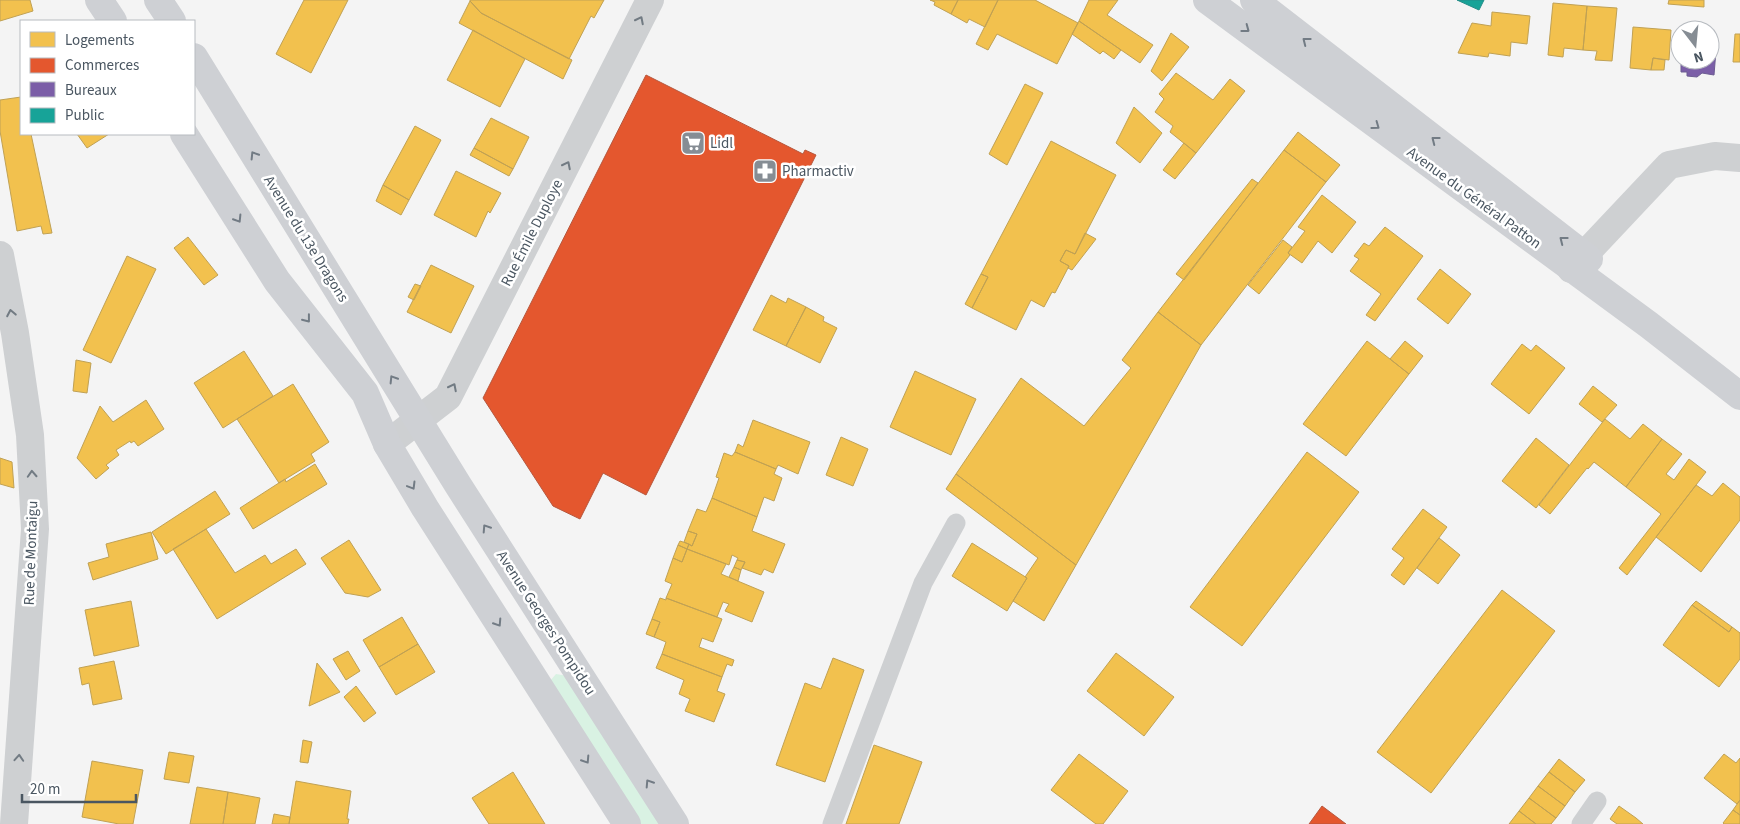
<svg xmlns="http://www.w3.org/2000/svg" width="1740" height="824" viewBox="0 0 1740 824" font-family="'Source Sans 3',sans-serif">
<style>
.green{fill:#d9f2e3}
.homes{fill:#f2c14e;stroke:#c0a154}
.shops{fill:#e4572e;stroke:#b6573d}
.offices{fill:#7b5ea7;stroke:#6c5c92}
.public{fill:#17a398;stroke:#268c88}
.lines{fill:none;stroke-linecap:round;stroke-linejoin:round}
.service{stroke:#ced0d2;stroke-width:19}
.minor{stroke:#ced0d2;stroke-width:28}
.secondary{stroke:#ced0d4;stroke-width:28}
.oneway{stroke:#727b83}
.oneway2{stroke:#727b84}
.labels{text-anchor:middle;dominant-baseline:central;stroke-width:5;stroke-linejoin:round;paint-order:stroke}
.poi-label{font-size:15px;fill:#4a5661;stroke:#fff;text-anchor:start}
.street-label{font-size:15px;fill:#4a5661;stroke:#fff}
</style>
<rect width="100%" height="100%" fill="#f4f4f4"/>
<path class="green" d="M556,674L568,676L663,824H637L550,681Z"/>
<path class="homes" d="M0,0H30L33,11L0,21Z
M304,0H348L311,73L276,54Z
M470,0H604L594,18L591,16L569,59L481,13L470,1Z
M930,0H958L951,14L934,5L935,2Z
M958,0H998L985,27L969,19L967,23L951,14Z
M998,0H1035L1078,23L1057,64L997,34L988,50L976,44Z
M1089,0H1118L1107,15L1153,45L1140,63L1079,21Z
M1669,0H1704V7L1668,4Z
M470,1L481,13L572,60L563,79L459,23Z
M1553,3L1587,6L1583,50L1564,48L1563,57L1548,55Z
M1587,6L1617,8L1612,61L1595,60L1597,51L1583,50Z
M1492,12L1530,16L1527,44L1511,42L1510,56L1489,53L1488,57L1458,53L1472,23L1491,26Z
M1079,21L1121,50L1114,59L1103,51L1100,54L1072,34Z
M1633,27L1671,30L1669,60L1653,58L1651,70L1630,68Z
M473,30L525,59L500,107L447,80Z
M1171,33L1189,47L1162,81L1151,71Z
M1735,34H1740V62H1733Z
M1653,58L1665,60L1664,70H1651Z
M1176,73L1213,100L1230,79L1245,91L1196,153L1170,132L1173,126L1155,112L1164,99L1159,94Z
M1025,84L1043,93L1007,165L989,154Z
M21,97V134H31L52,233L43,234L41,226L17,231L0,131V100Z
M1134,107L1162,133L1140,163L1116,143Z
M491,118L529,137L513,169L474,148Z
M415,126L441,140L409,200L383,185Z
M1298,132L1340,165L1326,182L1284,150Z
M77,134H109L87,148Z
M1051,141L1116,175L1075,254L1066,250L1060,261L1069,266L1055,293L1052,292L1044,307L1031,300L1016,330L972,308L988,277L981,274Z
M1184,143L1196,153L1175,179L1163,170Z
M474,148L513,169L509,176L470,155Z
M1284,150L1326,182L1201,345L1158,312Z
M456,171L501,193L490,213L488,211L476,237L434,215Z
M1252,179L1258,183L1184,280L1176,274Z
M383,185L409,200L401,215L376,201Z
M1322,195L1356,222L1332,253L1318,241L1302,263L1288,253L1305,231L1298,227Z
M1385,227L1423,256L1375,321L1366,315L1381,294L1350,271L1359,259L1354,256L1364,243L1369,246Z
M1085,233L1096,239L1072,270L1068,268L1069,266L1060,261L1066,250L1075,254Z
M188,237L218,275L204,285L174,248Z
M1283,240L1292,247L1288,253L1290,255L1259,294L1248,285Z
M127,256L156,269L111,363L83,350Z
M431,265L474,286L451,333L407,312Z
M1440,269L1471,294L1448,324L1417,299Z
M981,274L988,277L972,308L965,304Z
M415,284L421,286L414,300L408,297Z
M771,295L786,303L788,298L806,307L786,346L753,330Z
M806,307L824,317L823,321L837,328L820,363L786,346Z
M1158,312L1201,345L1076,565L956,474L1021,378L1084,426L1131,368L1122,360Z
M1367,341L1409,374L1346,456L1303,424Z
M1405,341L1423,356L1409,374L1390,359Z
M1522,344L1531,351L1536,345L1565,368L1529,414L1491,384Z
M244,351L273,396L223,428L194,383Z
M76,360L91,363L87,393L73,391Z
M915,371L976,399L951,455L890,427Z
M293,384L329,442L311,454L315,461L279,483L237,419Z
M1593,386L1617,405L1602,422L1579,404Z
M146,400L164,429L138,446L134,441L131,443L130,441L116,450L119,455L106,465L109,468L96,479L77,458L100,406L113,422Z
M1605,419L1630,439L1643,424L1662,439L1626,487L1594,462L1588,469L1587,468L1550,514L1539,505Z
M753,420L810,442L798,474L778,465L776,469L735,452L738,444L743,447Z
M841,437L868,449L853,486L826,475Z
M1536,438L1569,465L1536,508L1502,481Z
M1662,439L1682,454L1666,474L1674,480L1689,459L1706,472L1627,575L1619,568L1661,514L1626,487Z
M735,452L776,469L774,474L782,478L774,501L764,497L757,517L712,498L719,478L716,477L724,453L732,456Z
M1307,452L1359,492L1242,646L1190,607Z
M0,458L12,462L14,488L0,484Z
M315,464L327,484L253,529L240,508L285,479L286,482Z
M956,474L1076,565L1044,621L1013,601L1027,578L1025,577L1038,558L946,489Z
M1723,483L1740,497V520L1701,572L1656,537L1696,485L1712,496Z
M215,491L230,514L166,554L152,532Z
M712,498L757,517L752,531L785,544L773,573L764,569L761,575L742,568L745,562L737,560L738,558L732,555L729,565L687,549L689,544L692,546L697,534L688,531L697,509L706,512Z
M1423,509L1447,527L1404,585L1391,575L1404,558L1392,549Z
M206,529L235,573L265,555L271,564L296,549L306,564L217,619L173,549Z
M688,531L697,534L692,546L684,542Z
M151,532L158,559L93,580L88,563L109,557L106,544Z
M1439,538L1460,555L1438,584L1417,568Z
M349,540L381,590L368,597L345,593L321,558Z
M680,541L689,544L687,549L678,545Z
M972,543L1027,578L1007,611L952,576Z
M678,545L687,549L682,562L673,558Z
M687,549L726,564L721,574L764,592L752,622L725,611L729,604L723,602L717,617L666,598L672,584L665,581L673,558L682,562Z
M737,560L745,562L741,570L734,567Z
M734,567L741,570L738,581L729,577Z
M1502,590L1555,631L1431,793L1377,752Z
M660,598L666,600V598L722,619L713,642L702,638L699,647L734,660L732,666L727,664L722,677L662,654L666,642L654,637L660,622L652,619Z
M131,601L139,646L94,656L85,610Z
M1696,601L1732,627L1729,632L1692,605Z
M1692,605L1729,632L1732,627L1740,633V659L1719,687L1663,645Z
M402,617L418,644L379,667L363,640Z
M652,619L660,622L654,637L646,634Z
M418,644L435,672L396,695L379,667Z
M348,651L360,671L346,680L333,659Z
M1116,653L1174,697L1144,736L1087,691Z
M662,654L722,677L717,691L725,694L714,722L685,711L690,699L679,694L684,680L656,668Z
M833,658L864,670L825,782L776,765L805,683L821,689Z
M114,661L122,699L93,705L89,683L82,685L79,668Z
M317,663L340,692L309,706Z
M356,686L376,713L364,722L344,697Z
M303,740L312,742L308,763L300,762Z
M874,745L922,762L899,824H846Z
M169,752L194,756L189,783L164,779Z
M1079,754L1128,791L1103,824H1096L1051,790Z
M1724,754L1736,763L1740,758V800L1737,804L1704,778Z
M1559,759L1585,780L1575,792L1549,772Z
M92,761L143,770L133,824H119L82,817Z
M513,772L545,824H489L472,798Z
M1549,772L1575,792L1565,806L1538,786Z
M296,781L351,791L347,819H349L348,824H289Z
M1538,786L1565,806L1556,818L1529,798Z
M197,787L228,792L223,824H190Z
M228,792L260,798L255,824H223Z
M1529,798L1556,818L1551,824H1536L1519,811Z
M1740,800V815L1733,810Z
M1619,806L1636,818L1643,824H1617L1610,819Z
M1733,810L1740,815V824H1724L1723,823Z
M1519,811L1536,824H1509Z
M274,814L290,817L289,824H272Z"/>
<path class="shops" d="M646,75L803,154L805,150L816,155L646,495L603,473L580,519L553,506L483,398Z
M1322,806L1346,824H1309Z"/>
<path class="offices" d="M1710,37L1717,38L1714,75L1702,73L1697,77L1687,76V72H1681V60H1710Z"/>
<path class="public" d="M1457,0H1484L1479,10Z"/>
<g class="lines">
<path class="service" d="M832,824L923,583L956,523
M1581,824L1597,801"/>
<path class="minor" d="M0,255L15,333L30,435L35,529L14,824
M1571,269L1669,165L1715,156L1740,158
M387,444L448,397L650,0"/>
<path class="secondary" d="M99,0L113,21
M158,0L172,21
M1207,0L1649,325L1740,396
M1254,0L1589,259
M194,57L458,485L675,824
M184,134L277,281L365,393L387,444L425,508L627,824"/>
</g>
<defs><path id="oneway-chevron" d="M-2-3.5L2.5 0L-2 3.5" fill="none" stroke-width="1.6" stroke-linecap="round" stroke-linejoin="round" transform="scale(1.25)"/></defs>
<g class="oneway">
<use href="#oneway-chevron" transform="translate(640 20) rotate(-63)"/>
<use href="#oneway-chevron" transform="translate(567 165) rotate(-63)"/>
<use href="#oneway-chevron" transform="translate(11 313) rotate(-101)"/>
<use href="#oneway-chevron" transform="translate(453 387) rotate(-63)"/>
<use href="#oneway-chevron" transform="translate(32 474) rotate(-93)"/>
<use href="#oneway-chevron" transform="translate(19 758) rotate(-86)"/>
</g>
<g class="oneway2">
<use href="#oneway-chevron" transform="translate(1246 29) rotate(37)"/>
<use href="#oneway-chevron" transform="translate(1306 41) rotate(-142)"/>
<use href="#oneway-chevron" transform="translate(1376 126) rotate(36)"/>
<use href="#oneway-chevron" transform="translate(1435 140) rotate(-142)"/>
<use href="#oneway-chevron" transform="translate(254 155) rotate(-122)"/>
<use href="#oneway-chevron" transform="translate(238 219) rotate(58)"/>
<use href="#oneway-chevron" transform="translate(1563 240) rotate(-142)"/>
<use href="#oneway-chevron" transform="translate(307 319) rotate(52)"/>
<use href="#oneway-chevron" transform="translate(393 379) rotate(-122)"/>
<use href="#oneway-chevron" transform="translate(412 486) rotate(59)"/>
<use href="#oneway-chevron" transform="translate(486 528) rotate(-123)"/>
<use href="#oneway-chevron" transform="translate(498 623) rotate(57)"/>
<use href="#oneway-chevron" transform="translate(586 760) rotate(57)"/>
<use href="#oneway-chevron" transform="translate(649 783) rotate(-123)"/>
</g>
<defs>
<g id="supermarket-square" transform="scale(1.25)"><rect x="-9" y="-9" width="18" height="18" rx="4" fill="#868d94" stroke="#fff"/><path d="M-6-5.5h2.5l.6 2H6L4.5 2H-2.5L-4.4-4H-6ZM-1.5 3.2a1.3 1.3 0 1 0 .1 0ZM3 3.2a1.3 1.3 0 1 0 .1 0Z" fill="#fff"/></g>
<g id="pharmacy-square" transform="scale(1.25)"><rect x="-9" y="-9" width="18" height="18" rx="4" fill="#868d94" stroke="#fff"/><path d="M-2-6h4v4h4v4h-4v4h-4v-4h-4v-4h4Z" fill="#fff"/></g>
</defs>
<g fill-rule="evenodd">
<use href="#supermarket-square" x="693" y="143"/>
<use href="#pharmacy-square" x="765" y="171"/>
</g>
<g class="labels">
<g class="poi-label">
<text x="710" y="143">Lidl</text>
<text x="782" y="171">Pharmactiv</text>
</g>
<g class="street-label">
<text transform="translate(1474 198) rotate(36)">Avenue du Général Patton</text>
<text transform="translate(532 233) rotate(-63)">Rue Émile Duploye</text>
<text transform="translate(306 239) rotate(58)">Avenue du 13e Dragons</text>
<text transform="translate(31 553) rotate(-88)">Rue de Montaigu</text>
<text transform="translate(546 623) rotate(57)">Avenue Georges Pompidou</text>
</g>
</g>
<rect x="20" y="20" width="175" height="115" fill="#ffffff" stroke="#b7bbc0"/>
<rect x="30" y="32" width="25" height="15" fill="#f2c14e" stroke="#b7bbc0"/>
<text x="65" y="45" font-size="15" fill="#4a5661">Logements</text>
<rect x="30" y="58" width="25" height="15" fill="#e4572e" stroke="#b7bbc0"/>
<text x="65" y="70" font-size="15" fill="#4a5661">Commerces</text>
<rect x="30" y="82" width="25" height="15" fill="#7b5ea7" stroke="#b7bbc0"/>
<text x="65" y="95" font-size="15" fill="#4a5661">Bureaux</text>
<rect x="30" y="108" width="25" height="15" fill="#17a398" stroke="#b7bbc0"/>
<text x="65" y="120" font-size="15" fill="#4a5661">Public</text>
<g transform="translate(1695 45) rotate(164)"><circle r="24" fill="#ffffff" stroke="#b7bbc0"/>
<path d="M0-4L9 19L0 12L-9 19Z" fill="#868d94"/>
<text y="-8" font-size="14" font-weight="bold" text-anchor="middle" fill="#4a5661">N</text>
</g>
<path d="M22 794v8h114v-8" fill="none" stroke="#4a5661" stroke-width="2.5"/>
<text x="30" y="794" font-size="15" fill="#4a5661" stroke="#ffffff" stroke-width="4" paint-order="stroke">20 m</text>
</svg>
